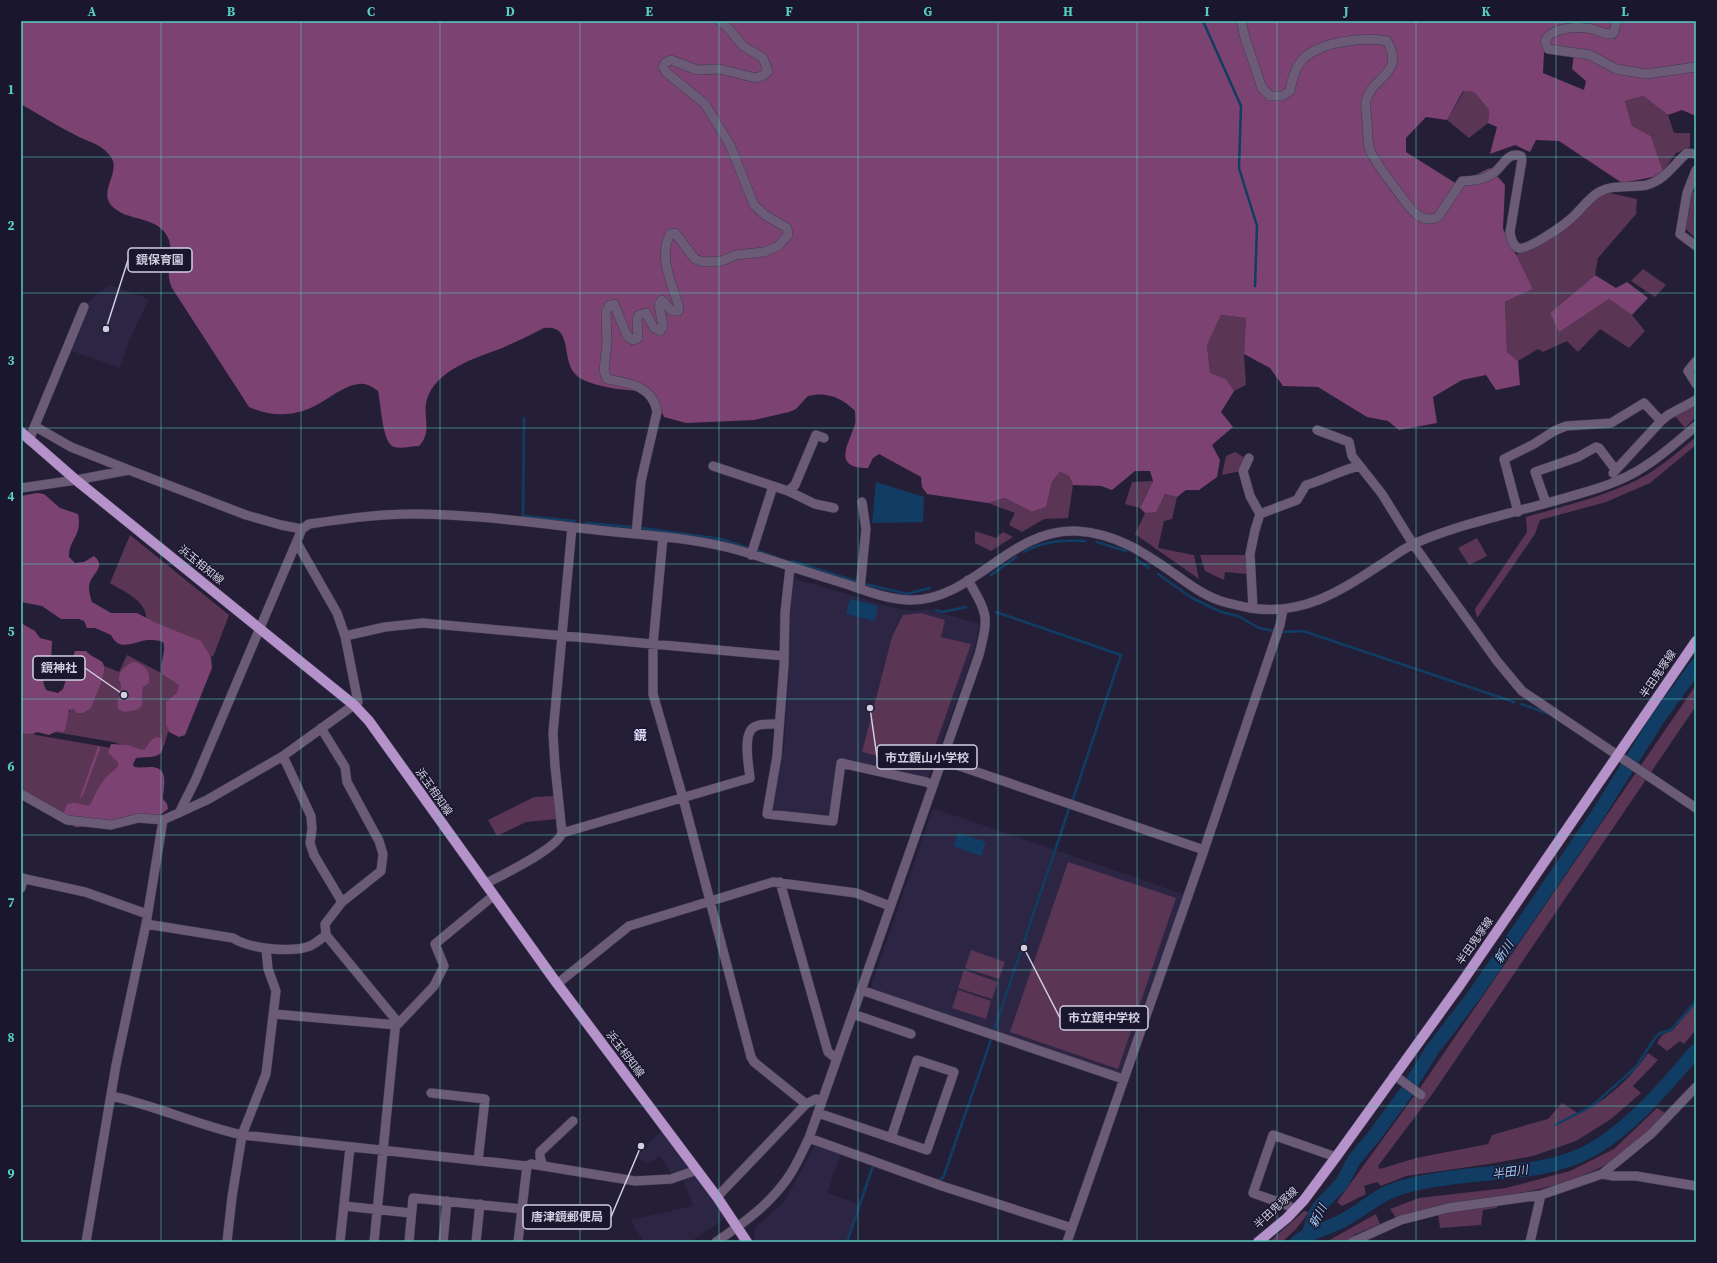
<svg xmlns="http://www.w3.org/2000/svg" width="1717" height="1263" viewBox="0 0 1717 1263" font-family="'Source Serif 4','Noto Sans JP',serif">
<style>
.built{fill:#2c2644}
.green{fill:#5b3554}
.forest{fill:#7c4272;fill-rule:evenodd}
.water{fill:#113d64}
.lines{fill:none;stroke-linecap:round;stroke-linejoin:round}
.stream{stroke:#113d64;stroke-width:2.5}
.river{stroke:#113d64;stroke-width:14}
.minor-casing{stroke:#403b52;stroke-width:10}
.major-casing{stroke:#403b52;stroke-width:11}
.minor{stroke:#6c5b76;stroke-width:9}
.major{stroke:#b592ca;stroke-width:10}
.grid{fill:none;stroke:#57cec2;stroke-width:1;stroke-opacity:0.55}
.labels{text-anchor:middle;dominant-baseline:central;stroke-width:3;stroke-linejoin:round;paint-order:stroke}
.street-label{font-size:11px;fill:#d1cfdf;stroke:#1a162d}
.water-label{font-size:12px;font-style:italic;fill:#9fccf9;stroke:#1a162d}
.quarter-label{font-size:13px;font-weight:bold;fill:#e2ddfe;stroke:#1a162d}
.leader{fill:none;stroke:#d1cfdf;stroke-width:1.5}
.callout-dot{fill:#d1cfdf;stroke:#1a162d;stroke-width:1.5}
.callout{fill:#1a162d;stroke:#d1cfdf;stroke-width:1.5}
.callout-label{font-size:12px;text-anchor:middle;font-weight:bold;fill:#d1cfdf}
.neatline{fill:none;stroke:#57cec2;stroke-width:1.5}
.grid-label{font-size:13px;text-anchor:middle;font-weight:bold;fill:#57cec2}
</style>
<rect width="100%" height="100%" fill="#241f37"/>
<path class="built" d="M110,285L149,299L128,343L120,368L69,350L89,301Z
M793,578L894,608L915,611L927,609L980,624L973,654L928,779L926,781L837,759L831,815L828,818L775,811L772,808L784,747L789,669V610Z
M933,808L1183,894L1120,1076L870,989Z
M662,1130L723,1214L724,1219L690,1242H644L630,1220L693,1206L681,1174L673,1176L660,1156L647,1164L637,1156Z
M815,1145L841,1154L827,1193L859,1204L846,1242H754L755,1228L784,1202Z"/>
<path class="green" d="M1464,91L1474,92L1489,110L1488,123L1469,138L1447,120Z
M1643,96L1668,115L1674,133H1690V147L1676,153L1663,171L1651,136L1632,126L1625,101Z
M1692,191L1696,193V239L1683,226Z
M1605,192L1637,199L1636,214L1598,258L1595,275L1550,313L1559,331L1609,299L1632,315L1645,331L1629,348L1600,329L1578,352L1567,341L1543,352L1538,349L1518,361L1507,352L1505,302L1533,289L1515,255L1560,233Z
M1643,269L1666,285L1655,297L1631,281Z
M1221,315L1246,318L1244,354L1246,385L1234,391L1226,379L1210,373L1207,345Z
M1696,405V417L1685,428L1674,415Z
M1696,437V445L1650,483L1606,502L1540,520L1535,534L1477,618L1475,609L1527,532L1526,517C1564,506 1603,497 1639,479C1660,468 1678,452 1696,437Z
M1235,452L1245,458L1241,471L1222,475L1226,456Z
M1060,472L1069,476L1073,485L1068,518L1044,519L1022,532L1009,525L1015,513L988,503L1005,498L1032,512L1046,507L1052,482Z
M1153,481L1140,508L1125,504L1132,482Z
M1165,494L1177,497L1172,519L1164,521L1158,548L1194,555L1199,579L1135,534L1145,513L1156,511Z
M975,531L996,538L1003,532L1013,537L991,551L975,543Z
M130,535L229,615L213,657L146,620C148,601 124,592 110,583Z
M1477,538L1487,556L1469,565L1458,548Z
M1200,555H1247V574L1225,572L1224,580L1205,571Z
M921,613L945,620L941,637L971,644L927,769L862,752L892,637L903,615Z
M127,655L182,684L164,746L152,741L145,752L113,742L55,732L102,665L119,672Z
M1696,685V706L1433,1093L1378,1166L1380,1169L1416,1158L1488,1144L1492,1135L1548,1119L1562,1103L1579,1114C1606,1101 1632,1077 1648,1053L1658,1060L1633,1086L1641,1093L1611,1119L1576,1141L1533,1156L1489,1164L1406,1176L1381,1186L1377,1182L1364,1186L1366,1194L1342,1206L1337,1202L1422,1085Z
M21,728L36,735L123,750V763L86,818L65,815L21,789Z
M555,796L557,819L526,822L497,836L488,820L534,797Z
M1068,862L1176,898L1118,1069L1010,1032Z
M971,950L1005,962L999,979L965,968Z
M964,970L998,982L992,999L958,988Z
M958,990L991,1001L986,1019L952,1008Z
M1696,1003V1030L1684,1044L1680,1041L1667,1051L1657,1043L1662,1035L1673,1030Z
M1657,1108L1665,1113C1650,1130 1635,1147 1616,1159C1582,1180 1541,1190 1502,1196L1503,1201L1496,1208L1483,1210L1481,1225L1440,1228L1438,1213L1397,1219L1390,1209L1419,1198L1506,1188L1570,1171L1614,1149Z
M1304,1211L1309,1212L1296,1229L1282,1242H1269Z
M1376,1214L1380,1224L1356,1234L1345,1242H1326Z"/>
<path class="forest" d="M21,21H1696V116L1682,110L1668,115L1643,96L1625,101L1632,126L1651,136L1663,171L1653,177L1622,183L1559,141L1536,140L1530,152L1515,145L1490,154L1497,127L1488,123L1489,110L1474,92L1463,91L1447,120L1426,117L1406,138V152L1457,184L1490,168L1505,185L1503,229L1533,289L1505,302L1507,352L1518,361L1520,385L1496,390L1486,375L1462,380L1433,397L1437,423L1399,430L1388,421L1367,417L1318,387L1283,386L1270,368L1244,354L1246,318L1221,315L1207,345L1210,373L1226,379L1234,391L1221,412L1233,427L1212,445L1220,460L1217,477L1199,490H1186L1177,497L1165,494L1156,512L1145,513L1140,508L1153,481L1150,471H1135L1112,490L1101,486L1073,485L1069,476L1060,472L1052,482L1046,507L1032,512L1005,498L988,503L927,494L922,487L921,477L879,454L873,458L868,468C831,468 849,444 855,424C856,420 855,415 855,411C843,398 826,391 808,396L796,409L789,412L754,420L686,423L664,417L654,393C634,390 591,389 576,375C560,359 574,324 544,328C530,335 516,342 502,348C476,358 437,369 427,399C422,414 433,432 419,446C412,446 401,449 394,447C382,443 381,403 378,391C372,387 366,383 359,384C347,385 335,394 325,400C301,416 275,419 249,407L172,288C164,271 174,257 169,240C159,214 126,223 111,205C100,192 117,176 113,161C111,155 104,149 99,146C92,142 85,140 79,137C59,127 40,115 21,104ZM1544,52L1574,53L1572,69L1586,81L1584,90L1543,73Z
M1595,275L1616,288L1627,282L1648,298L1632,315L1609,299L1559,332L1550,313Z
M37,493L44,494L60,508L78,514C83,536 68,540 69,557L75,563L84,562L94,556C105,565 96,571 91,580C87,586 90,596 92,602L111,613H137L156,623L201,641L211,657L212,668L185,735L179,737L169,732L166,724V702L177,693L179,685L162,674C159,663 167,651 163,642C158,640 152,640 147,640C133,642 119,652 111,635L95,628H87L84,621L79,619H61L42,606L21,602V496Z
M21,623L35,631L40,638L52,641L51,666L43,682L46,690L58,693L63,689L75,651H86C94,659 94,656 101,661C111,667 94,699 91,708L83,713H77L74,709L69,710L65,730L63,732L58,731L49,735L37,732L32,734L21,733Z
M132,662C144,663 151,671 149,683L143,687C139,705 150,708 125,712L118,709C116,697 121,696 121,686C121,682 120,684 119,680C118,671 126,666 132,662Z
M157,737L161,738C169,761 148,756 136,758L133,764L134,767C140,768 147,767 153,767C170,769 163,788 163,799L167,804L168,809L157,817L119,827H75L69,823L64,812L67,804C77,801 81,806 90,805C97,790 103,777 118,767V762L108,753L111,744L128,745L142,750L145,749L152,739Z
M98,746L100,747L99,752L83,795L79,800Z"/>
<path class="water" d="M876,482L924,497L923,522L872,523Z
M850,599L878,606L875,621L846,614Z
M958,833L986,842L981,856L953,846Z"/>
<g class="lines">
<path class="stream" d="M1203,21L1241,106L1239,168L1257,226L1255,286
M524,418L523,516L575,521
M586,523L630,527
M642,528L721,539L748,548
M1097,542L1126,551
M758,551L776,557
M1024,552C1043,541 1063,540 1085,541
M1136,559L1149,568
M792,561L855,581
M1158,574L1192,598L1221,612L1238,616L1259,628L1274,631
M991,575L1016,557
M865,584L907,594L930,588
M936,610L942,612L966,607
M996,612L1121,655L1072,802
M1284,632L1303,631L1514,702
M1521,704L1550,714
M993,1033L1070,806
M1555,1125L1592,1106L1636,1067L1655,1038L1660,1033L1671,1030L1696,1001
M938,1180L943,1178L992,1037
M847,1242L873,1166"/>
<path class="river" d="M1309,1233L1315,1214L1320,1206L1342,1183L1354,1160L1374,1136L1405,1094L1432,1050L1475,994L1596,817L1657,720L1696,666
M1297,1242C1311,1232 1323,1230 1338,1223C1356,1215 1371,1200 1389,1192C1407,1184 1429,1181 1448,1178C1498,1170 1547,1175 1593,1149C1632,1127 1666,1085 1696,1051"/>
<g class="minor-casing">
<path id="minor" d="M1241,21L1245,38L1262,88L1270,96H1282L1290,91C1292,80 1295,67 1303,59C1320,42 1364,36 1387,41C1406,74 1372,76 1366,101C1365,108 1367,116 1367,122C1368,131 1367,142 1370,150C1373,160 1397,190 1404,200C1413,212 1423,224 1438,217L1462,181C1472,181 1483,180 1492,174C1503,168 1506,151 1521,156L1522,160L1510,232C1511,238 1512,245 1518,248C1526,251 1560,228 1568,221C1579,213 1587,199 1599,192C1613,184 1632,188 1647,185C1665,180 1674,164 1687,153L1696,154
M1617,21L1613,34C1604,35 1600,31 1592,29C1578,26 1551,27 1545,41L1548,49L1590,55L1616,69L1646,74L1696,67
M1696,170L1687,193L1680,234L1696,246
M1696,361L1688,371L1696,384
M36,427L71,447L129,470L246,515L281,525L302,529
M1317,430L1349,442L1352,456L1382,494L1413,544L1497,661L1522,691L1696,808
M29,440L84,307
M1249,458L1243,471L1250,496L1260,514L1255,530L1250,554L1253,608
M713,466L773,486
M1613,473L1661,421L1668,415L1696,400
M21,488L76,480L129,470
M788,491L815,504L834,508
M1546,503L1535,472L1578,457L1596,447L1599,448L1615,469
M1518,512L1504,459L1534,444L1554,431L1566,426L1611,423L1644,403L1661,421
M1260,514L1297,500L1306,485C1324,480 1341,470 1359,466
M636,534L641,481L657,412C653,386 629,383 607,379L604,370L607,343L606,311L610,305L614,304L627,336L633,340L638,338L637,320L639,315L646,313L654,328L660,331L663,327L659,304L662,300L672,311H678L679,307C672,284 658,257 670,234L675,233L695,259L703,262L721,261L736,255L764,252L778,246L788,235L787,228L765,215L754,205L730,145L705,104L667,73L663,67L665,63L671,60L697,70L719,69L756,78L764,75L768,71L763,58L743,46L728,28L720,21
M663,537L653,645V694L683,798L751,1057L754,1062L806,1104
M751,555L773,486L788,491L795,485L816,435L824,438
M790,567L785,613L784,665L777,756L767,814L833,821L841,763L926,782L933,785
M860,589L866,529L862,502
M345,636L385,627L423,623L784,656
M321,728L345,767L347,782L379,841L383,854L381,871L342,902L325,924L326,935L396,1020L374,1242
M283,756L311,816L312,829L310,843L314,855L342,902
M942,760L1204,850
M21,794L67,820L111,825L139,818L163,820L207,800L283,756L358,702L345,636L337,613L297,543
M179,813L195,781L302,529L309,524C343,519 378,514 412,514C474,514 536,523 597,530C641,535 687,537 730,548C768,558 805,572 843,583C864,590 886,599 908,600C971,603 1010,528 1076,531C1116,533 1145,553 1176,575C1190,585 1205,596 1221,601C1230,604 1241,606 1250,608C1302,616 1339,592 1380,565C1393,557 1405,547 1418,542C1468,521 1523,511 1575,495C1589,491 1604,487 1617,481C1647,469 1671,447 1696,426
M562,833L750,778C749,767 742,734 754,727C761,723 771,724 779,724
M21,878L85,892L147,914
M780,882L828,1052L837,1059
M485,884C502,875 557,849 562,833L555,766L553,733L572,527
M21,888L23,878
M146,924L233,938C250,949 291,953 310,946C316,943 321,939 326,935
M557,984L629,926L773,882L856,893L890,906
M861,990L1123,1079
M274,1014L397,1025L434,986L444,966L435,944L493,896
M853,1014L911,1034
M1394,1075L1421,1095
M431,1093L485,1099L478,1161
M112,1096C156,1106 198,1125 242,1135L527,1166L531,1164L635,1181L671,1179L697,1170
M818,1113L927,1150L954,1072L917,1060L891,1138
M809,1138L942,1186L1072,1228
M543,1166L540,1157V1152L573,1121
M1602,1174L1613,1176H1636L1696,1186
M717,1197L806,1104L816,1099L822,1101
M344,1206L411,1213
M1294,1211L1289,1206L1253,1193L1273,1135L1336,1157
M86,1242L116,1065L146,924L163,820
M227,1242L232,1197L242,1135L266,1074L276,991L268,969L266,948
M340,1242L350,1147
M409,1242L413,1198L522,1209
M443,1242L447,1201
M476,1242L480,1204
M518,1242L527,1166
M716,1242C742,1224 768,1206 787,1179C796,1167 802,1152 809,1138L979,655C989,615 988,615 968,580
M1067,1242L1204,850L1280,625L1283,610
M1352,1242L1401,1220L1448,1208L1541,1195L1602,1174L1651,1134L1696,1087
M1530,1242L1541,1195"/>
</g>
<g class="major-casing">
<path id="major" d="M21,432L76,480L354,705L369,721L553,978L717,1197L747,1242
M1258,1242L1287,1218L1304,1200L1336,1157L1460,985L1696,641"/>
</g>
<use href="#minor" class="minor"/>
<use href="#major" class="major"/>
</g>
<path class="grid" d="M161,21V1242M301,21V1242M440,21V1242M580,21V1242M719,21V1242M858,21V1242M998,21V1242M1137,21V1242M1277,21V1242M1416,21V1242M1556,21V1242M21,157H1696M21,293H1696M21,428H1696M21,564H1696M21,699H1696M21,835H1696M21,970H1696M21,1106H1696"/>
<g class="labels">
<g class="street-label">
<text transform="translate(201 565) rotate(39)">浜玉相知線</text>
<text transform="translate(1658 674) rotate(-56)">半田鬼塚線</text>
<text transform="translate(434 792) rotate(55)">浜玉相知線</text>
<text transform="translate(1475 941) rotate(-55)">半田鬼塚線</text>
<text transform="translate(625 1054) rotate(53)">浜玉相知線</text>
<text transform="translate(1276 1208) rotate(-43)">半田鬼塚線</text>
</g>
<g class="water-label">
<text transform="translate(1504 952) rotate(-56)">新川</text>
<text transform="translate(1510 1172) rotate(-8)">半田川</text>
<text transform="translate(1318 1216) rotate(-63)">新川</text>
</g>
<g class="quarter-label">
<text x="640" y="735">鏡</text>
</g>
</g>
<path class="leader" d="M106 329L128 260M124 695L85 668M870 708L877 757M1024 948L1060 1018M641 1146L611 1217"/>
<g class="callout-dot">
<circle cx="106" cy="329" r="4"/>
<circle cx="124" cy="695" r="4"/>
<circle cx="870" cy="708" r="4"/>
<circle cx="1024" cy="948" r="4"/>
<circle cx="641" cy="1146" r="4"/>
</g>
<g class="callout">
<rect x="128" y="248" width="64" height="24" rx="4"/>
<rect x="33" y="656" width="52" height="24" rx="4"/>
<rect x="877" y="745" width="100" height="24" rx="4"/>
<rect x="1060" y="1006" width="88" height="24" rx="4"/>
<rect x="523" y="1205" width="88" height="24" rx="4"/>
</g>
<g class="callout-label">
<text x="160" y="264">鏡保育園</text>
<text x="59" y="672">鏡神社</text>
<text x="927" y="762">市立鏡山小学校</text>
<text x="1104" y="1022">市立鏡中学校</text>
<text x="567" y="1221">唐津鏡郵便局</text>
</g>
<rect width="1717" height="1263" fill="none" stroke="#1a162d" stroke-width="44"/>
<rect x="22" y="22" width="1673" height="1219" class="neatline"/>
<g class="grid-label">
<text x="92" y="16">A</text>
<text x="231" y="16">B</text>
<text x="371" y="16">C</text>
<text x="510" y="16">D</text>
<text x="649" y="16">E</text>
<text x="789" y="16">F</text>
<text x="928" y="16">G</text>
<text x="1068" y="16">H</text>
<text x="1207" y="16">I</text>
<text x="1346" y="16">J</text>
<text x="1486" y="16">K</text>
<text x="1625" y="16">L</text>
<text x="11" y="94">1</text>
<text x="11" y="230">2</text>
<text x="11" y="365">3</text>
<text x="11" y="501">4</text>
<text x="11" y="636">5</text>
<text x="11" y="771">6</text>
<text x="11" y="907">7</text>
<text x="11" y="1042">8</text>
<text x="11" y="1178">9</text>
</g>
</svg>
